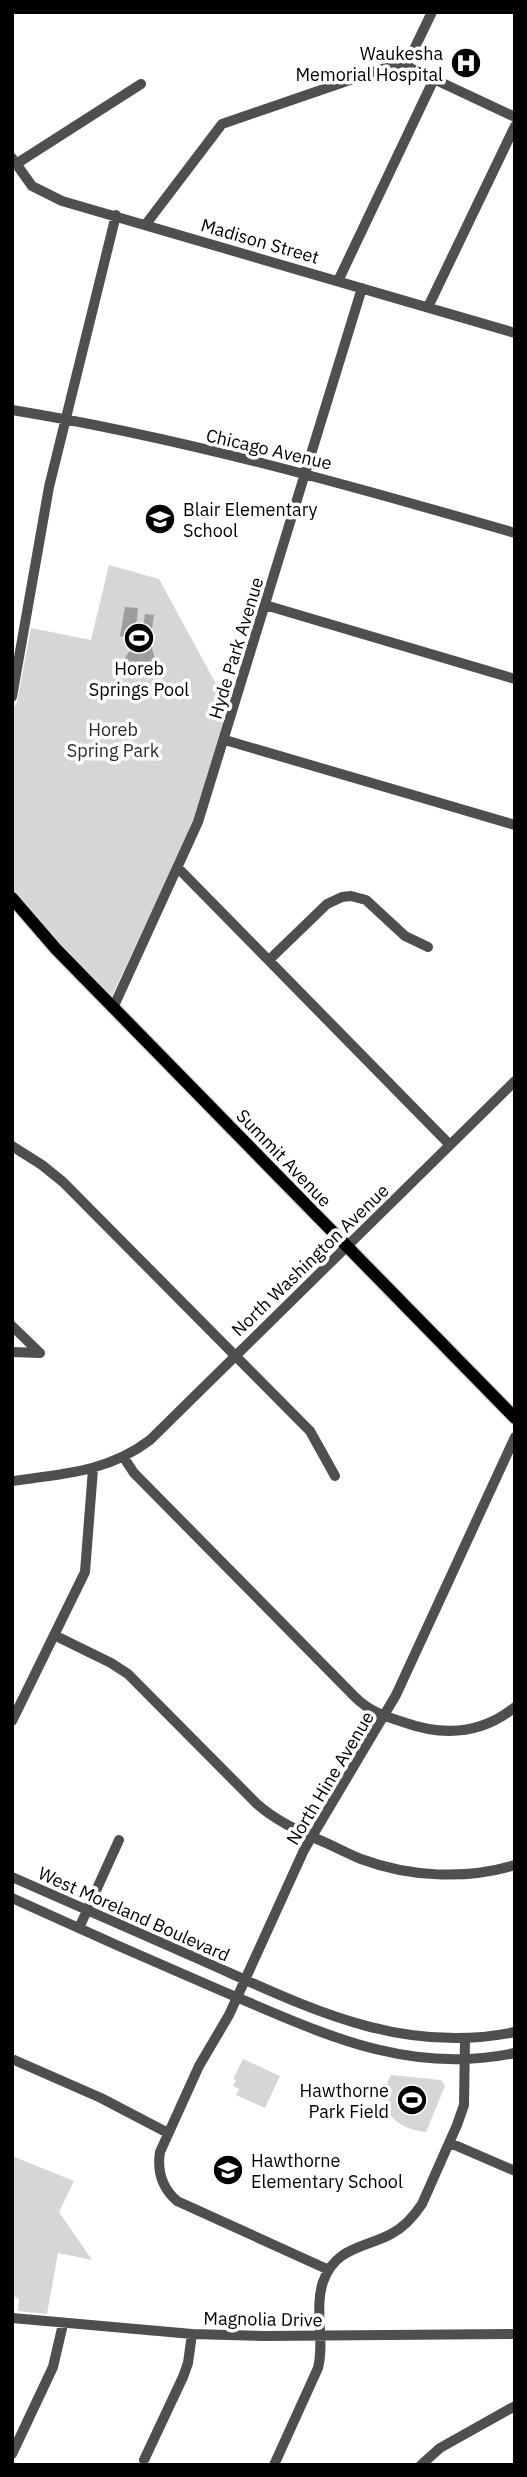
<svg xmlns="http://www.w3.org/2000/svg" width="527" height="2477" viewBox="0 0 527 2477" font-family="'IBM Plex Sans',sans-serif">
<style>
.green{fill:#d6d6d6}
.water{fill:#9d9d9d}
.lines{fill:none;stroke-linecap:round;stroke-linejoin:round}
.major-casing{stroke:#dbdbdb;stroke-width:15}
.minor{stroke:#4f4f4f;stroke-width:10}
.major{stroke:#000;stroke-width:12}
.labels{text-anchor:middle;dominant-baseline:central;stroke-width:7;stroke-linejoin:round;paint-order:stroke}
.poi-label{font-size:18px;fill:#000;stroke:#fff;text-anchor:end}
.street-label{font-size:18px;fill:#000;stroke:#fff}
.park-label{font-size:18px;fill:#2d2d2d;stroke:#fff}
</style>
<rect width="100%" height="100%" fill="#fff"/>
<path class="green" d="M109,565L159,579L228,706L193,823L112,996L61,947L12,891V710L17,702L31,628L91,640Z
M243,2059L280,2076L265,2108L236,2095L239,2089L233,2086L236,2080L233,2079Z
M391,2075L441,2080L445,2086L426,2132C393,2129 374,2106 391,2075Z
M12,2156L74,2181L59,2212L92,2260L58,2253L47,2314L18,2311L19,2299L12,2295Z"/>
<path class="water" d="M125,607L138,608L136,627L143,628L145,614L154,615L150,641L156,663L135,668L122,662L136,642L135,640L120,636Z"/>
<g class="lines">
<g class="major-casing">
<path id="major" d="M12,898L56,949L515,1418"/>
</g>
<path class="minor" d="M406,66L432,12
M12,158L32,186L62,201L515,333
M16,164L141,84
M146,224L222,124L385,68L398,64L406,66L515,117
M338,281L434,79
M428,307L515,126
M12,410C183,438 349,485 515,533
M265,605L515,679
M12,697L49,487L116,215
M225,740L515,825
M178,868L450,1145
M269,960L327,904L342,897L351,896L366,900L405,936L428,947
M113,1008L198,822L362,288
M12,1146L42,1165L63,1182L302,1423L310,1431L335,1476
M12,1326L40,1353
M12,1352L40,1353
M124,1458L134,1473L355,1697C369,1711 384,1716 403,1722C442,1736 481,1735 515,1707
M12,1481C63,1474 108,1472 150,1440L515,1081
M54,1635L111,1663L128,1674L257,1804C275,1820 295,1829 317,1839C332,1845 346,1853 361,1859C409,1877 466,1880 515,1865
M12,1721L85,1572L93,1469
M12,1877C76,1905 139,1933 203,1961C305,2006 399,2056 515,2032
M12,1898C82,1930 152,1961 222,1991C320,2032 405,2076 515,2053
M79,1928L119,1840
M12,2059L101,2098L168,2133
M450,2143L515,2171
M329,2270L177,2201C162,2188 157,2171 160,2152L199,2066L229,2015L304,1850L396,1695L515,1437
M12,2318L192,2334L265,2336L515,2334
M12,2454L53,2367L63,2324
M144,2460L183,2377L188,2363L192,2334
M274,2465L318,2368C325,2341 314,2308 323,2282C335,2247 365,2248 391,2234C405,2227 414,2216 422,2204L457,2125L464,2105L465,2039
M421,2465L440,2448L515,2406"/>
<use href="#major" class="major"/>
</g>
<defs>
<g id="hospital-disc" transform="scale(1.575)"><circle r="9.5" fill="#000" stroke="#fff"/><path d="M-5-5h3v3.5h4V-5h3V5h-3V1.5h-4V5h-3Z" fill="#fff"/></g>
<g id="school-disc" transform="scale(1.575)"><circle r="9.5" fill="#000" stroke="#fff"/><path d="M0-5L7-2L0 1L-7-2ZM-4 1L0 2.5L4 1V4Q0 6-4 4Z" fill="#fff"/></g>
<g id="stadium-disc" transform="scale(1.575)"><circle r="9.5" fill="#000" stroke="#fff"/><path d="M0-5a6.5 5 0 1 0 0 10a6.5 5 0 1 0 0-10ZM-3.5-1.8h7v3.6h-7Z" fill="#fff"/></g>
</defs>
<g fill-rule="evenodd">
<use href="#hospital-disc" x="466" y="63"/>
<use href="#school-disc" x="160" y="519"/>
<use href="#stadium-disc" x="139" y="638"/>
<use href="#stadium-disc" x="412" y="2100"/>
<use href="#school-disc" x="228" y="2170"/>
</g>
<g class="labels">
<g class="poi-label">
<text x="443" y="53">Waukesha<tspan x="443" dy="21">Memorial Hospital</tspan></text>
<text x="183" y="509" text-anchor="start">Blair Elementary<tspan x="183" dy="21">School</tspan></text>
<text x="139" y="668" text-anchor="middle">Horeb<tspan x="139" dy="21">Springs Pool</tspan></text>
<text x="389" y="2090">Hawthorne<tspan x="389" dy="21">Park Field</tspan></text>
<text x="251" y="2160" text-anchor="start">Hawthorne<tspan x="251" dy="21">Elementary School</tspan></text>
</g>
<g class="street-label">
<text transform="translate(260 241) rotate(16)">Madison Street</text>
<text transform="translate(269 449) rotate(13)">Chicago Avenue</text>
<text transform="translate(236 648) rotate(-73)">Hyde Park Avenue</text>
<text transform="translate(284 1158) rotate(46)">Summit Avenue</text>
<text transform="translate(310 1260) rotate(-44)">North Washington Avenue</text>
<text transform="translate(330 1778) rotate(-59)">North Hine Avenue</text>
<text transform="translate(134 1914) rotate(24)">West Moreland Boulevard</text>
<text transform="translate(263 2319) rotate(1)">Magnolia Drive</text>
</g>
<g class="park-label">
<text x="113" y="729">Horeb<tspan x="113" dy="21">Spring Park</tspan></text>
</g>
</g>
<rect width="527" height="2477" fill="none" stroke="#000000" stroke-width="28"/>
</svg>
